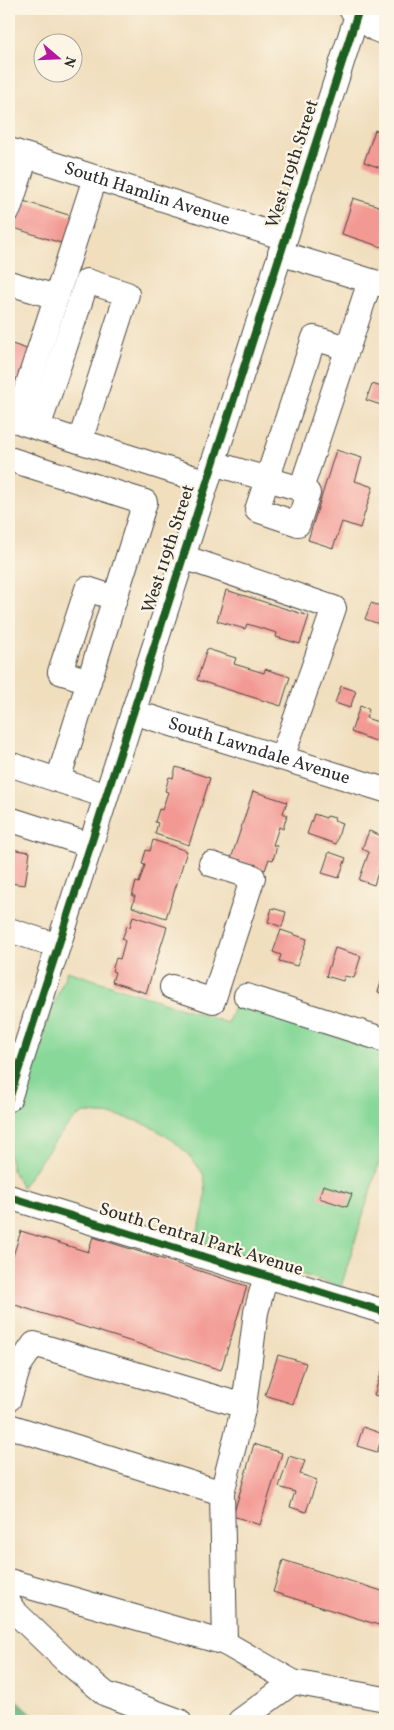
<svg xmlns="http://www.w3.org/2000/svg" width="394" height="1730" viewBox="0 0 394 1730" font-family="Vollkorn,serif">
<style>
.green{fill:#87d899;stroke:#598262}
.forest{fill:#6db881;stroke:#4c7256}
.building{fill:#f39994}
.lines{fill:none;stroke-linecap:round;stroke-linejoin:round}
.minor-casing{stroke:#494641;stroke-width:26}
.minor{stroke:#fff;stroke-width:24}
.cycleway-casing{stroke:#fcf5e5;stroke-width:11}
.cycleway{stroke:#1b5e20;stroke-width:8}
.labels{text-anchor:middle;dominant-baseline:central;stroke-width:4.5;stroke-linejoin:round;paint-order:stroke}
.street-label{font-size:18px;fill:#2b2b2b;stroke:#fcf5e5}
</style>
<rect width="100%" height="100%" fill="#fcf5e5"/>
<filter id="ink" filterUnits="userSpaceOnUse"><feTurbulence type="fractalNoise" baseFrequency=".02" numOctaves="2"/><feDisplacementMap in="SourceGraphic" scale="10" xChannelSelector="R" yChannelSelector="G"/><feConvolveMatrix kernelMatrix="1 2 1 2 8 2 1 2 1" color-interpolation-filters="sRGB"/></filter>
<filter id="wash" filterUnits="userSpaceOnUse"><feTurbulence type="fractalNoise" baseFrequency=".0096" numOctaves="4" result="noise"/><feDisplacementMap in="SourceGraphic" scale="20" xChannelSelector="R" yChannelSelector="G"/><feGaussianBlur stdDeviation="1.12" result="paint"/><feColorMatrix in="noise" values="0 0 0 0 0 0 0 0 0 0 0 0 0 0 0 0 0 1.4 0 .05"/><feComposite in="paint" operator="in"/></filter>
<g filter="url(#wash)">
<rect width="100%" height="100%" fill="#f0debd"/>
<path class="green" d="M67,971L228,1023L235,1004L385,1052V1143L341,1287L195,1240C201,1221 209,1198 204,1177C203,1172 199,1168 196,1164C174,1135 136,1114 98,1114C94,1114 87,1112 83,1114C68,1118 33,1172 22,1187L12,1170L9,1154L12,1129L49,1016Z"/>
<path class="forest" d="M9,1692L29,1711L38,1721H9Z"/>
<g id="blocks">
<path class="building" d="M375,130L385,133V162L383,169L364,162Z
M353,198L385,208V248L342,234Z
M20,200L75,217L67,245L11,227Z
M9,343L33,351L24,382L9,377Z
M372,384L385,388L384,406L366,400Z
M336,450L362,458L355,481L373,487L360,528L342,522L333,548L308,540Z
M226,590L309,616L300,644L276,637L277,633L247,624L245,629L217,621Z
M371,603L384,607L379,624L365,619Z
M207,649L236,658L234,664L264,673L265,669L290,677L281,706L197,680Z
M341,686L356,691L350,708L335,703Z
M360,706L369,709L366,718L384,724L378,742L351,732Z
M176,767L210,778L189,845L155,834L158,823L155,822L159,809L162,810L168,792L165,791L169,777L173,778Z
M253,791L287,802L283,813L287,815L283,829L279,827L273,845L277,846L273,860L269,859L265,870L231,859Z
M314,814L326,818L327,816L335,818L334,820L342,823L336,844L307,834Z
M369,831L385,837V857H383L374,885L359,880L369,852L362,849Z
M153,840L187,851L166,918L132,907L135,896H132L136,882L139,883L145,865L142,864L146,850L150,851Z
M9,849L30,852L25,885L9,883Z
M329,852L346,858L339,878L322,873Z
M272,908L286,912L282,927L268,922Z
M133,916L167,927L146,993L112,982L115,972L112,971L116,958L120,959L125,941L122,939L127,926L130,927Z
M281,930L307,939L297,966L279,961L281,955L273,952Z
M335,948L361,956L354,978L345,976L343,981L326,976Z
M385,970V994L378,992Z
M323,1185L352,1194L347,1207L319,1198Z
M21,1231L88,1252L93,1237L247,1286L221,1370L9,1303V1268Z
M278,1355L306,1363L293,1404L265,1395Z
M385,1362V1398L374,1395Z
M363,1427L383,1434L377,1452L357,1446Z
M254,1444L282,1453L260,1525L233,1516Z
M289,1456L305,1461L300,1474L317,1480L306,1512L290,1507L295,1492L279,1487Z
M283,1560L385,1592V1615L382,1626L273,1592Z
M292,1717L324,1720V1721H292Z"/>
</g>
</g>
<g filter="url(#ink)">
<use href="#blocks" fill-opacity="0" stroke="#494641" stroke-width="1"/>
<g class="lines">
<g class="minor-casing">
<g id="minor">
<path d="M351,9L375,29L385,33"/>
<path id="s1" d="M9,150L285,238"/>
<path d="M9,209L26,156"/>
<path d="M280,253L384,285"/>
<path d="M9,283L56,297"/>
<path d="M16,421L95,178"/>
<path d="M23,423L207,482"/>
<path d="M38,428L87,281L127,294L80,441"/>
<path d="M9,459L145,502L58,780"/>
<path d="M213,463L301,489L370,281"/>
<path d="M301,489L308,493L298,524L257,510L314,338L347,348"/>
<path d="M183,557L334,608L282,758"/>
<path d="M89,681L60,672L87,589L115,598"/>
<path id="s2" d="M133,712L385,790"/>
<path d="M9,764L106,796"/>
<path d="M9,819L90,845"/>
<path d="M9,930L58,946"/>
<path d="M172,987L213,1001L253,877L211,864"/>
<path d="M246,996L385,1040"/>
<path d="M9,1099L359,9"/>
<path d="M9,1197L385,1312"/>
<path d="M9,1399L19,1366L34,1344L244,1406L256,1312L266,1276"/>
<path d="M9,1426L222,1493"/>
<path d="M9,1581L225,1643L293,1682L385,1699"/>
<path d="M9,1603L13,1610L65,1660L106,1694L179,1721"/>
<path d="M225,1643L222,1493L244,1406"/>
<path d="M240,1721L293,1682"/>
</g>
</g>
<use href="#minor" class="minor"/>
<g class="cycleway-casing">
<path id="cycleway" d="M9,1099L359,9
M9,1197L385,1312"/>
</g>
<use href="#cycleway" class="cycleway"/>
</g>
</g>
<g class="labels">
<g class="street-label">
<text transform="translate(293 164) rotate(-72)">West 119th Street</text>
<text stroke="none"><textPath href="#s1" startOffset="145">South Hamlin Avenue</textPath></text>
<text transform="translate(169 549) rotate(-72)">West 119th Street</text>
<text stroke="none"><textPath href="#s2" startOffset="132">South Lawndale Avenue</textPath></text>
<text transform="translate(201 1240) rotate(17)">South Central Park Avenue</text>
</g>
</g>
<rect width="394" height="1730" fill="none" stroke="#fcf5e5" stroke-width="30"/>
<g transform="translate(58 58) rotate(109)"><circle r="24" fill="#fcf5e5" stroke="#a8a49b"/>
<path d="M0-4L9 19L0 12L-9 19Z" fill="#b5179e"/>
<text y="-8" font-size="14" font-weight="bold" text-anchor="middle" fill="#2b2b2b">N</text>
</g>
</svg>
